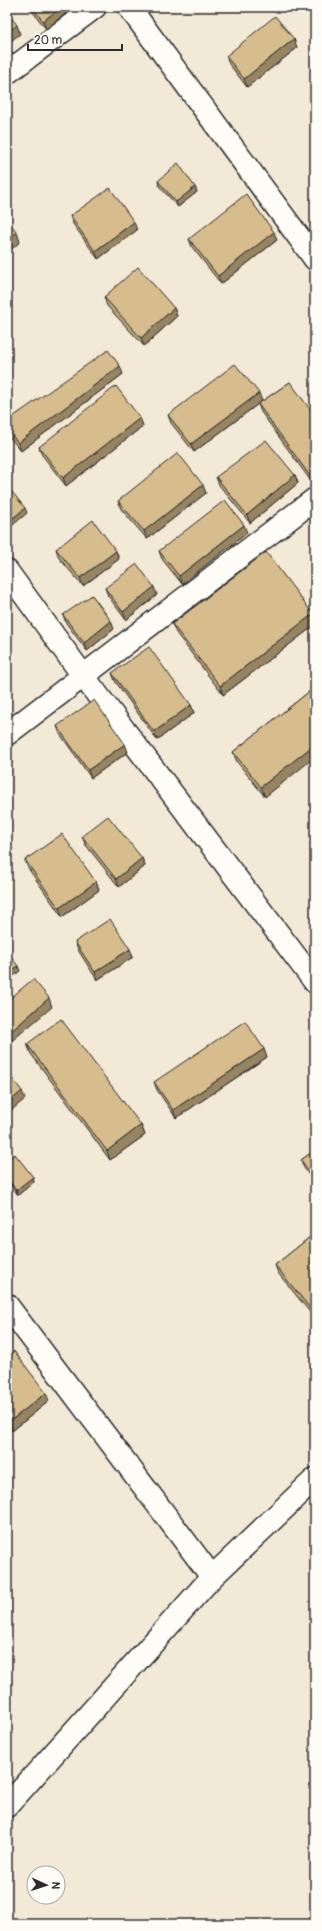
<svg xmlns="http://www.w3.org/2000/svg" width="322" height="1931" viewBox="0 0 322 1931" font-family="Pangolin,sans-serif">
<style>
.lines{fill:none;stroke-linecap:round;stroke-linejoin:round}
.street-casing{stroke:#2b2b2b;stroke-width:25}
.street{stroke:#fdfcf7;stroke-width:22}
.wall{fill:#b9a379;stroke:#2b2b2b}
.shaded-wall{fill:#968463;stroke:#2b2b2b}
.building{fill:#d7bd8d;stroke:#2b2b2b}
</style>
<rect width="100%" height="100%" fill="#f2e9d7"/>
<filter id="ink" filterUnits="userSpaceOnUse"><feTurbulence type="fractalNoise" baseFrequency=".025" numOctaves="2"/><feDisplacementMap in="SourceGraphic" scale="8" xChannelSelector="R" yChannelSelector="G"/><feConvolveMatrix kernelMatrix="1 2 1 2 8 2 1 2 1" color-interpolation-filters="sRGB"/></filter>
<g filter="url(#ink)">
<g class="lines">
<g class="street-casing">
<path id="street" d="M129,7L315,259
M7,73L95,7
M7,571L84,677L315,982
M7,734L315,499
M7,1305L212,1577L315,1479
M7,1806L212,1577"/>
</g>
<use href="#street" class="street"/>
</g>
<path class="wall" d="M29,7H74L46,29Z
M294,39L297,48L247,87L229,64L226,56Z
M158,181L195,187L197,192L178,207L159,186Z
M70,216L137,230L98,259L73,224Z
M189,239L277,240L221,284L192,247Z
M104,297L174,308L177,316L144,346L107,306Z
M123,374L21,451L7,434V421Z
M290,382L313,484L261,412L258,404Z
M262,401L194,452L171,423L168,415Z
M140,418L143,426L66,486L42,455L39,447Z
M295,475L298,483L250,523L219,485L216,477Z
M206,493L147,539L121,509L118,501Z
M247,533L182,584L162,559L159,551Z
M56,549L116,551L119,559L83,586L59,558Z
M105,588L157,595L126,620L108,596Z
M63,615L114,629L87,651L66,623Z
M315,620V625L223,695L176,633L172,624Z
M112,673L191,705L194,713L157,740L115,681Z
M315,687L265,797L237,762L233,752Z
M57,726L128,752L91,778L60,734Z
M82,836L142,858L145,866L119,887L85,844Z
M25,860L96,882L99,890L62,917L28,868Z
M75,942L133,957L97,980L78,950Z
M27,1044L141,1125L145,1135L110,1160L31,1054Z
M267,1057L176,1118L157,1090L154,1082Z
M315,1150V1184L304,1168L301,1160Z
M7,1160L33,1177L34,1182L18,1195L7,1180Z
M315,1233L313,1316L278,1273L275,1265Z
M7,1357L49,1401L12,1431L7,1424Z"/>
<path class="shaded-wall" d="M61,7H74L46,29L43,21Z
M17,25L20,34L7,44V33Z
M294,39L297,48L247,87L244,79Z
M195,187L197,192L178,207L176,202Z
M134,222L137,230L98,259L95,251Z
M17,232L20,242L7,253V240Z
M274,232L277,240L221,284L218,276Z
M174,308L177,316L144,346L141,338Z
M120,366L123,374L21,451L18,443Z
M259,393L262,401L194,452L191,444Z
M140,418L143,426L66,486L63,478Z
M315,472V483L313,484L310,476Z
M295,475L298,483L250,523L247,515Z
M203,485L206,493L147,539L144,531Z
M25,508L27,513L7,530V523Z
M244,525L247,533L182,584L179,576Z
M116,551L119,559L83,586L80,578Z
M154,587L157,595L126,620L123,612Z
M313,614L315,620V625L223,695L220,686Z
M111,621L114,629L87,651L84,643Z
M9,648L12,656L7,661V650Z
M191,705L194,713L157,740L154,732Z
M125,744L128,752L91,778L88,770Z
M315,744V757L265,797L261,787Z
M142,858L145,866L119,887L116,879Z
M96,882L99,890L62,917L59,908Z
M130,949L133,957L97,980L95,972Z
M18,966L20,971L7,981V975Z
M49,998L52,1007L7,1045V1035Z
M264,1049L267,1057L176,1118L173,1110Z
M22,1091L25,1099L7,1114V1104Z
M141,1125L145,1135L110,1160L107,1151Z
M33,1177L34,1182L18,1195L16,1190Z
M315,1303V1314L313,1316L310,1308Z
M46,1393L49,1401L12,1431L9,1422Z"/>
<path class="building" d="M32,7H61L43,21Z
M7,12L17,25L7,33Z
M275,16L294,39L244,79L226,56Z
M178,163L195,187L176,202L158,181Z
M110,188L134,222L95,251L70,216Z
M246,194L274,232L218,276L189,239Z
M7,220L17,232L7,240Z
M138,267L174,308L141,338L104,297Z
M108,350L120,366L18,443L7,429V421Z
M235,364L259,393L191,444L168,415Z
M290,382L315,416V472L310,476L258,404Z
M116,386L140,418L63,478L39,447Z
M266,440L295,475L247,515L216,477Z
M178,453L203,485L144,531L118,501Z
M8,487L25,508L7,523V488Z
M225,500L244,525L179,576L159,551Z
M93,520L116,551L80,578L56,549Z
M266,552L313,614L220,686L172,624Z
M137,564L154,587L123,612L105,588Z
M92,595L111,621L84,643L63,615Z
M7,645L9,648L7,650Z
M149,647L191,705L154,732L112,673Z
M315,687V744L261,787L233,752Z
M94,700L125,744L88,770L57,726Z
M108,816L142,858L116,879L82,836Z
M62,834L96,882L59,908L25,860Z
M110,919L130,949L95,972L75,942Z
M7,952L18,966L7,975Z
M33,979L49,998L7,1035V1001Z
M61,1019L141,1125L107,1151L27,1044Z
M245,1021L264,1049L173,1110L154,1082Z
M7,1072L22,1091L7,1104Z
M315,1150V1180L301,1160Z
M15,1154L33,1177L16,1190L7,1178V1160Z
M315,1233V1303L310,1308L275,1265Z
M14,1351L46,1393L9,1422L7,1419V1357Z"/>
</g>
<rect width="322" height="1931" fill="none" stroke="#fdfcf7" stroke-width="24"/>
<rect x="12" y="12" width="298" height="1907" fill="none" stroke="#2b2b2b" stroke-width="1.5" filter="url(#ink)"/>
<g transform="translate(46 1885) rotate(93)"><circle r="19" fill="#fdfcf7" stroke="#a9a8a5"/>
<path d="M0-3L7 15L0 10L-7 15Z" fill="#2b2b2b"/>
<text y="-6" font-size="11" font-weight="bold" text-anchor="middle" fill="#2b2b2b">N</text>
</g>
<path d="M28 44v6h94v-6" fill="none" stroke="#2b2b2b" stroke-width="2"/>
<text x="34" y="44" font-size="12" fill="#2b2b2b" stroke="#fdfcf7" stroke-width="3" paint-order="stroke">20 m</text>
</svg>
